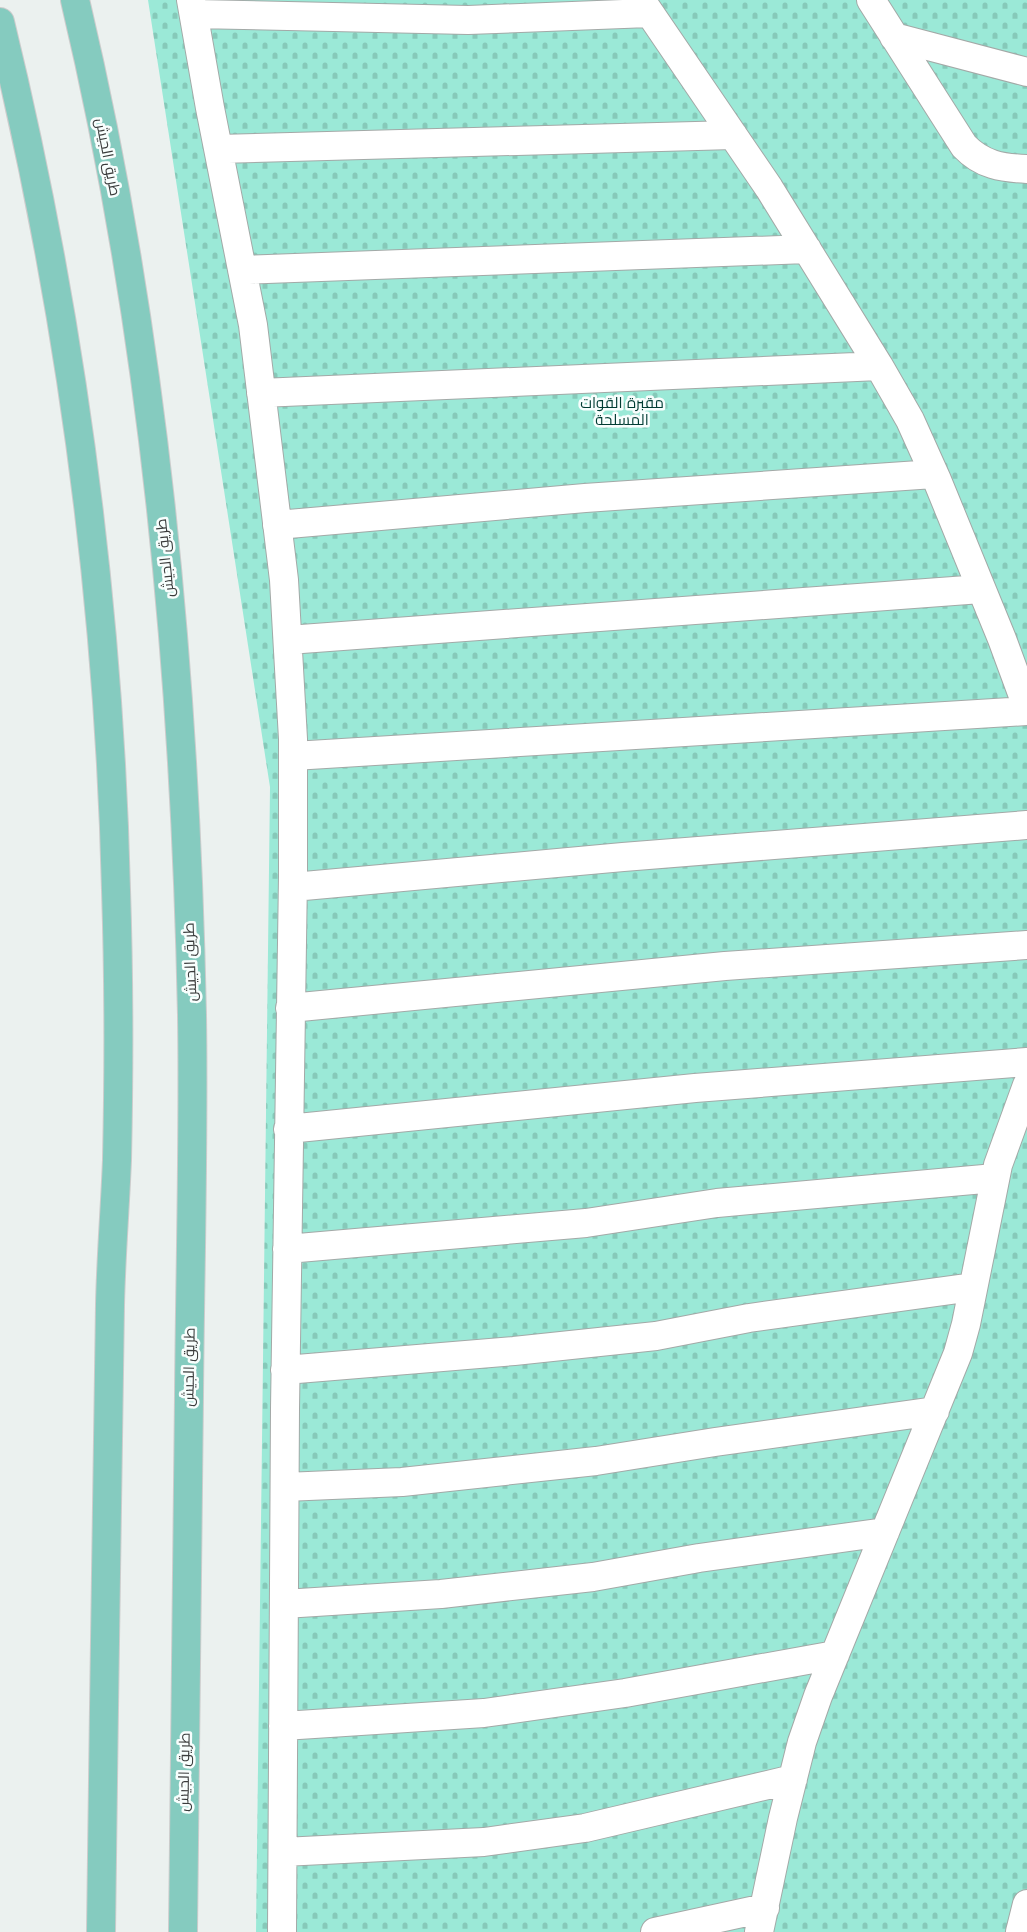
<svg xmlns="http://www.w3.org/2000/svg" width="1027" height="1932" viewBox="0 0 1027 1932" font-family="Jost,Cairo,sans-serif">
<style>
.cemetery{fill:url(#cemetery-stones)}
.lines{fill:none;stroke-linecap:round;stroke-linejoin:round}
.minor-casing{stroke:#a3a9a7;stroke-width:30}
.major-casing{stroke:#ccc;stroke-width:30}
.minor{stroke:#fff;stroke-width:28}
.major{stroke:#85cbbf;stroke-width:28}
.labels{text-anchor:middle;dominant-baseline:central;stroke-width:5;stroke-linejoin:round;paint-order:stroke}
.street-label{font-size:15px;fill:#3a3c3c;stroke:#f8fefd}
.park-label{font-size:15px;fill:#003c33;stroke:#f8fefd}
</style>
<defs>
<pattern id="cemetery-stones" width="16" height="16" patternUnits="userSpaceOnUse" patternTransform="scale(1.25)"><rect width="16" height="16" fill="#9be9d7"/><path d="M2 7V4a2 2 0 0 1 4 0v3zM10 15v-3a2 2 0 0 1 4 0v3z" fill="#86c9b9"/></pattern>
</defs>
<rect width="100%" height="100%" fill="#ebf1ef"/>
<path class="cemetery" d="M148,0H1027V1932H256L270,787Z"/>
<g class="lines">
<g class="minor-casing">
<path id="minor" d="M191,0L210,108L253,325L284,580L293,739V876L285,1409L282,1932
M641,0L769,188L879,366L910,420L937,480L1002,639L1027,707
M871,0L964,146C982,165 1002,168 1027,169
M194,14L468,20L649,13
M894,37L1027,72
M219,149L733,135
M242,270L807,249
M261,393L879,366
M277,525L585,498L934,474
M288,640L981,589
M293,756L1027,711
M293,887L623,857L1027,825
M290,1008L725,966L1027,945
M288,1129L695,1088L1027,1062
M287,1249L586,1223L717,1203L995,1178
M285,1370L514,1351L656,1336L749,1318L973,1287
M285,1487L402,1482L596,1461L715,1442L935,1411
M284,1604L441,1594L593,1577L699,1558L885,1532
M283,1726L484,1713L625,1693L835,1655
M283,1852L484,1842L585,1828L793,1779
M655,1932L765,1908
M759,1932L783,1818L802,1742L818,1696L958,1353L966,1324L998,1165L1027,1085
M1020,1932L1027,1904"/>
</g>
<g class="major-casing">
<path id="major" d="M75,0C154,332 185,675 192,1015C194,1142 190,1269 189,1396C187,1574 185,1753 183,1932
M0,22C69,305 109,599 116,890C119,980 119,1070 117,1160C115,1209 111,1257 110,1305C106,1514 104,1723 101,1932"/>
</g>
<use href="#minor" class="minor"/>
<use href="#major" class="major"/>
</g>
<g class="labels">
<g class="street-label">
<text transform="translate(108 157) rotate(79)">طريق الجيش</text>
<text transform="translate(165 558) rotate(-96)">طريق الجيش</text>
<text transform="translate(190 962) rotate(-92)">طريق الجيش</text>
<text transform="translate(189 1367) rotate(-89)">طريق الجيش</text>
<text transform="translate(184 1772) rotate(-89)">طريق الجيش</text>
</g>
<g class="park-label">
<text x="622" y="403">مقبرة القوات<tspan x="622" dy="17">المسلحة</tspan></text>
</g>
</g>
</svg>
